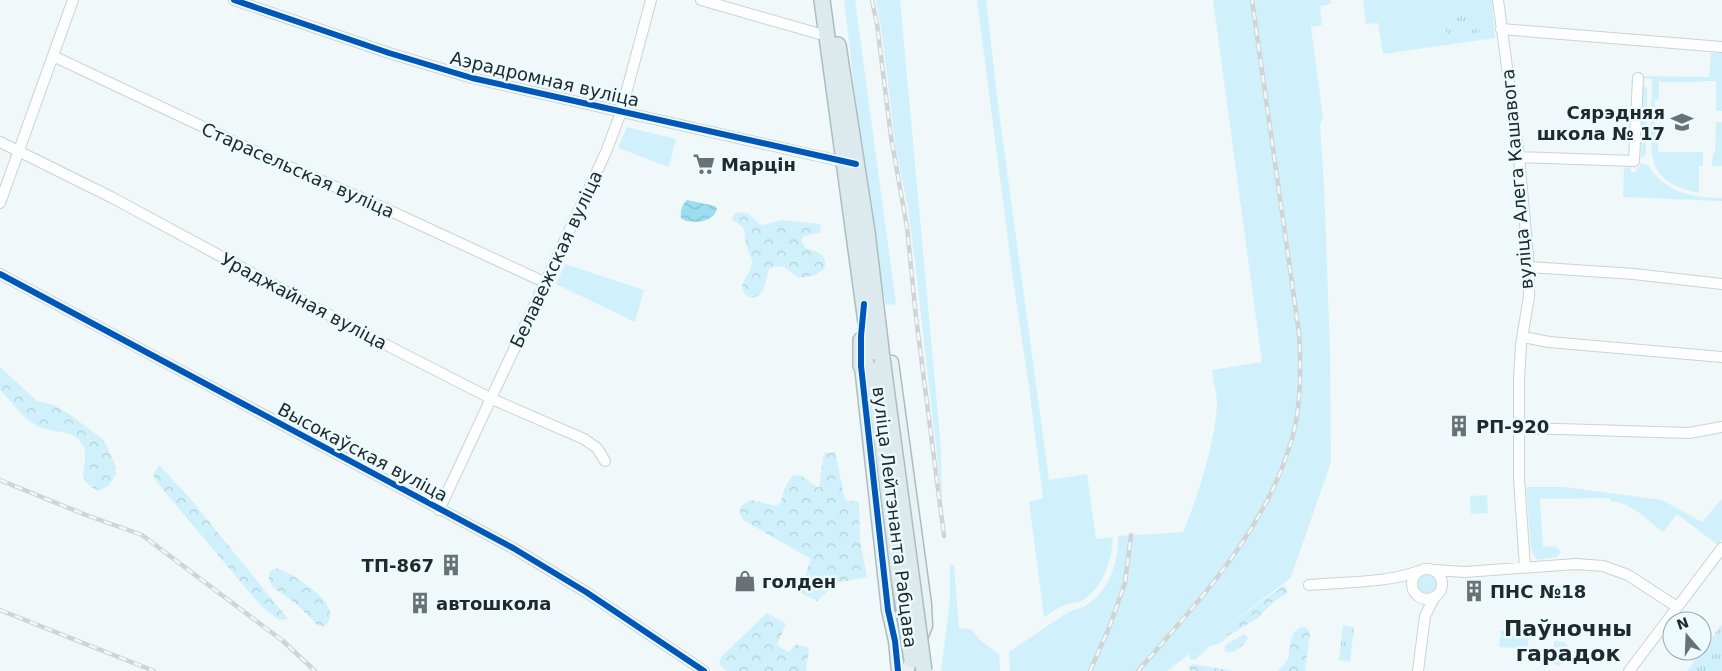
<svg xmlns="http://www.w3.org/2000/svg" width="1722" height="671" viewBox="0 0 1722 671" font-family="'DejaVu Sans',sans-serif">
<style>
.grass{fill:#d0f1fb}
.forest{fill:url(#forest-crowns)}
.park{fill:url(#park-tufts)}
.water{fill:url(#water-waves)}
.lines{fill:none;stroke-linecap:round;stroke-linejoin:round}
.minor-casing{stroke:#cbd3d5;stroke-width:12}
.major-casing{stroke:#abbdc2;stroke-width:15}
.highway-casing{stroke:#abbdc2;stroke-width:18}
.minor{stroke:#fdfefe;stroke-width:10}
.major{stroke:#e8f2f5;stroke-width:12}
.highway{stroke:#dceaed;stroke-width:15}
.rail-casing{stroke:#d1d3d4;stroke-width:4.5}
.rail{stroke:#ecfafe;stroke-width:2.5;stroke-dasharray:8;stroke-linecap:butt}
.highway-bridge-casing{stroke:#abbdc2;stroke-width:18;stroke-linecap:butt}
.highway-bridge{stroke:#dceaed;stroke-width:15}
.cycleway-casing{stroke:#ecfafe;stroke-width:9}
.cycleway{stroke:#0057b8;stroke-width:6}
.labels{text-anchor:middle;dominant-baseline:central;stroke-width:5;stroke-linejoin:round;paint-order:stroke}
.street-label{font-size:18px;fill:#20292c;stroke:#ecfafe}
.poi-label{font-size:18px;font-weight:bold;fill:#20292c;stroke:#ecfafe;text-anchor:start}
.district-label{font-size:22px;font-weight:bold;fill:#20292c;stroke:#ecfafe}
</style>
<defs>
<pattern id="forest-crowns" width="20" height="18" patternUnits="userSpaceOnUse" patternTransform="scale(1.25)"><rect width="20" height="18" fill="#d0f1fb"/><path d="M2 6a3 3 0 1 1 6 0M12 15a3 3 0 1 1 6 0" fill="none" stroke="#b2cfd7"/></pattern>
<pattern id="park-tufts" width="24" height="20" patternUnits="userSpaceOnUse" patternTransform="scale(1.25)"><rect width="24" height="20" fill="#d0f1fb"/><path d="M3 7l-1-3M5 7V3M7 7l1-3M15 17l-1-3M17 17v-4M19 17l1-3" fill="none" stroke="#b2cfd7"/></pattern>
<pattern id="water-waves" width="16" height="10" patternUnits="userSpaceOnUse" patternTransform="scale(1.25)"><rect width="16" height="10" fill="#9bdef1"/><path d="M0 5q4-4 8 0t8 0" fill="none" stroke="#85becf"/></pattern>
</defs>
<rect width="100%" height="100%" fill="#f0f8fa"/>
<path class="grass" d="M844,0H855L896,304L886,305C864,205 857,102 844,0Z
M876,0H900L941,448L942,499L915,263L908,207L896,150L882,34Z
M977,0H986L999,112L1049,480L1087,474L1096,539L1113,537C1112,559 1104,587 1083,600C1079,603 1073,602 1068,604C1060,606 1051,613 1044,617L1029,502L1043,498L1029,387L1013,279Z
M1213,0H1330L1331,4L1320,6L1322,25L1311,27L1323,118L1320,125L1324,184L1330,351L1331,462L1291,577L1287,581L1167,671H1010L1009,652C1028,639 1047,626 1067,613C1072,610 1079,609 1085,606C1108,593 1119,562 1118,536L1183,532C1198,497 1215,442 1217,405C1217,393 1213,381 1212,370L1262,362Z
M1363,0H1492L1495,38L1383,54L1378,23L1366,24Z
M1711,53H1722V111H1716V81H1703V82H1659V99L1655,100V132L1658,133V152H1703V166H1699V193C1655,183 1650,167 1651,126C1651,110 1652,94 1652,79L1643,78V76L1709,77Z
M1643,86L1646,87L1647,89L1646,153L1645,156L1641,158Z
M1716,122H1722V166H1712L1713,153H1715Z
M627,127L676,139L669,167L618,148Z
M1640,163L1648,165C1666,193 1691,197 1722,198V201L1623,197L1624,168L1631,167V172H1636L1637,167H1640Z
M565,264L644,290L635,322L556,284Z
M1526,487H1565L1662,500L1702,522L1722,499V539L1718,545L1677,514L1663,532C1646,519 1632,503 1611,501L1610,498L1540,499L1543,546L1556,547L1561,552L1557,557L1537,560L1533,555L1531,549Z
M1487,495L1488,513L1471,514L1470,496Z
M950,565H954L959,628L971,629L980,640L999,654L1000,671H941L950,600Z
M1418 584a9 9 0 1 1 18 0a9 9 0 1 1-18 0Z
M1516,635L1529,637L1527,649L1515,648Z"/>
<path class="forest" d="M739,212L749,214L759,224L763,225L782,220L819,224L821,227L820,233L804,236L801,240L805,248C816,251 829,254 824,269L815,275L799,278L784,267L775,266L769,270C764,282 766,300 748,297C733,285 752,275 752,262C752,257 748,252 747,247C745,240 745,234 743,227L734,221L732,218L735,213Z
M0,367L37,401L54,405L69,414L104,440L115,464L116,475L108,486L99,491C70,479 92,463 83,446C74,427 50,434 35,425C22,417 11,401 0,390Z
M835,452L845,500L859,502L860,540L867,577L836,583L817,601L803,594L800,589L811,559L743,520L739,510L742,505L751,500L776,506L781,502L784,489L792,476L800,475L819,488L824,453Z
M159,465L189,497L288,619L279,620L260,605L159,485L153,475Z
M276,568C290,572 328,596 330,612C331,618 329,621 325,626H318C311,618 303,610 295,603C285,595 264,587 270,571Z
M1283,586L1287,588V593L1273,602L1258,618L1229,635L1222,642L1209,647L1195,660L1189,659L1190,653Z
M767,613L786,624L777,645L788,652L797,644L809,648L806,671H727L719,665L721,657Z
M1302,627L1307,628L1310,633L1305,671H1278C1282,667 1286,663 1288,658C1292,646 1288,632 1302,627Z
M1244,634L1248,638C1244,646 1234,654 1226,652L1224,648L1227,644Z
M1193,664L1233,671H1191L1188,667Z"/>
<path class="park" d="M1445,12H1478L1480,31L1477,33L1448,36L1446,32Z
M1634,501H1642L1654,510L1649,517L1632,504Z
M1722,624V671H1687Z
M1343,625L1354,627L1350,662L1339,660Z
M1501,631L1516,635L1515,648L1499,647Z
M1555,641L1564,642L1571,649L1559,666L1552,663Z"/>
<path class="water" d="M687,200L715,206L717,209C713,222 698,223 686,221L681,218C680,212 682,204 687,200Z"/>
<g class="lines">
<g class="minor-casing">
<path id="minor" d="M234,0L389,53L472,78L849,163
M701,0L827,36
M1498,0L1519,157L1529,267V296L1521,345L1519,378V479L1525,567
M1501,29L1722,47
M53,56L267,157L384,208L544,282
M0,142L113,198L359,331L492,399L584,439L597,448L605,461
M1519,157L1634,161L1638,78
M0,203L73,0
M1529,267L1634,274L1722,284
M0,274L513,548L586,592L704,671
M1523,337L1549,342L1722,357
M1519,429H1559L1689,433L1722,427
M439,510L606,152L621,112L651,0
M1412 584a15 15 0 1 1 30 0a15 15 0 1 1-30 0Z
M1434,570L1465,572L1576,564L1603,566L1628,575L1677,607
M1309,585C1343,582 1388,583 1419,571
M1418,671L1425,616L1435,596
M1629,671L1722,548"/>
</g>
<g class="major-casing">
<path id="major" d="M892,362L925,604L926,626L907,671
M861,366L888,610L895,641L898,671"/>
</g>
<g class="highway-casing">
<path id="highway" d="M822,0L871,359
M838,45L867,232L882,358
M861,340V366"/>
</g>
<use href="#minor" class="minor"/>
<use href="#major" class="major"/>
<use href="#highway" class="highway"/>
<g class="rail-casing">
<path id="rail" d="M872,0L877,24L891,137L907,227L916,317L944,536
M0,480L86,515L142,535L283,641L315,671
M0,610L154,671
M1090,671L1109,628L1125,583L1131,535
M1138,671C1200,599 1267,530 1293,435C1301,404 1301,366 1299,333L1252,0"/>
</g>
<use href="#rail" class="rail"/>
<g class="highway-bridge-casing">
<path id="highway-bridge" d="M882,358L924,671
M873,370L900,584L912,660"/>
</g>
<use href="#highway-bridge" class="highway-bridge"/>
<g class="cycleway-casing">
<path id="cycleway" d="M234,0L389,53L472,78L856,164
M0,274L513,548L586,592L704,671
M864,304L861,336V366L888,610L895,641L898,671"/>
</g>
<use href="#cycleway" class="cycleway"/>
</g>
<defs>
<g id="school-bare" transform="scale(1.725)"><path d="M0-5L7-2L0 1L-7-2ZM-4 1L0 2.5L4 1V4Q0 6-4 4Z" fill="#697174" stroke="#ecfafe" stroke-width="2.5" paint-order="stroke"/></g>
<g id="supermarket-bare" transform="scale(1.725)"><path d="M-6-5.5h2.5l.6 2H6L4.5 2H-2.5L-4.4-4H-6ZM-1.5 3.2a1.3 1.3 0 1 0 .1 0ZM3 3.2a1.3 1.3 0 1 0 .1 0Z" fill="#697174" stroke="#ecfafe" stroke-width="2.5" paint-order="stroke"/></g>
<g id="building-bare" transform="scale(1.725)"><path d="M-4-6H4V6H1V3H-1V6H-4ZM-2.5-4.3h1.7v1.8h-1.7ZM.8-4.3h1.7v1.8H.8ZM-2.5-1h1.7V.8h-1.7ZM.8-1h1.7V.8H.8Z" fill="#697174" stroke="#ecfafe" stroke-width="2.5" paint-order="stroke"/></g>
<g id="shop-bare" transform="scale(1.725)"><path d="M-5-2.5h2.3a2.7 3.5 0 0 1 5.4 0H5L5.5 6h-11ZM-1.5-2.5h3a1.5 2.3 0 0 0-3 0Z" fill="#697174" stroke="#ecfafe" stroke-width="2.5" paint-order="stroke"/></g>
</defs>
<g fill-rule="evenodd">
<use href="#school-bare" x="1682" y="122"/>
<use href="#supermarket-bare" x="704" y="164"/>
<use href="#building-bare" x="1459" y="426"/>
<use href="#building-bare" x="451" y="565"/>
<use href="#shop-bare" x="745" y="581"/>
<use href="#building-bare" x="1474" y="591"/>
<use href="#building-bare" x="420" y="603"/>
</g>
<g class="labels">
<g class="street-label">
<text transform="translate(545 79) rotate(13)">Аэрадромная вуліца</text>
<text transform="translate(298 170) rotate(24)">Старасельская вуліца</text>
<text transform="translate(1517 179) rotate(-95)">вуліца Алега Кашавога</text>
<text transform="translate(556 259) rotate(-65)">Белавежская вуліца</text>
<text transform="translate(304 301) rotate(28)">Ураджайная вуліца</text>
<text transform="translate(363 452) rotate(28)">Высокаўская вуліца</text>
<text transform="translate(895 517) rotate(83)">вуліца Лейтэнанта Рабцава</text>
</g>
<g class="poi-label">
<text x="1665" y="112" text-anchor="end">Сярэдняя<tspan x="1665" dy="21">школа № 17</tspan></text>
<text x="721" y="164">Марцін</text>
<text x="1476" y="426">РП-920</text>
<text x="434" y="565" text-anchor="end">ТП-867</text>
<text x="762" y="581">голден</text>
<text x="1490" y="591">ПНС №18</text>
<text x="436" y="603">автошкола</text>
</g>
<g class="district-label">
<text x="1568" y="628">Паўночны<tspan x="1568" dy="25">гарадок</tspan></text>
</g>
</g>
<g transform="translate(1687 636) rotate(341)"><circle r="24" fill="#ecfafe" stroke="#9aa6aa"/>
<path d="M0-4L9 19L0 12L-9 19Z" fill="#697174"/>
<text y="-8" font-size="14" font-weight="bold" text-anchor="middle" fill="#20292c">N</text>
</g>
</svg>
